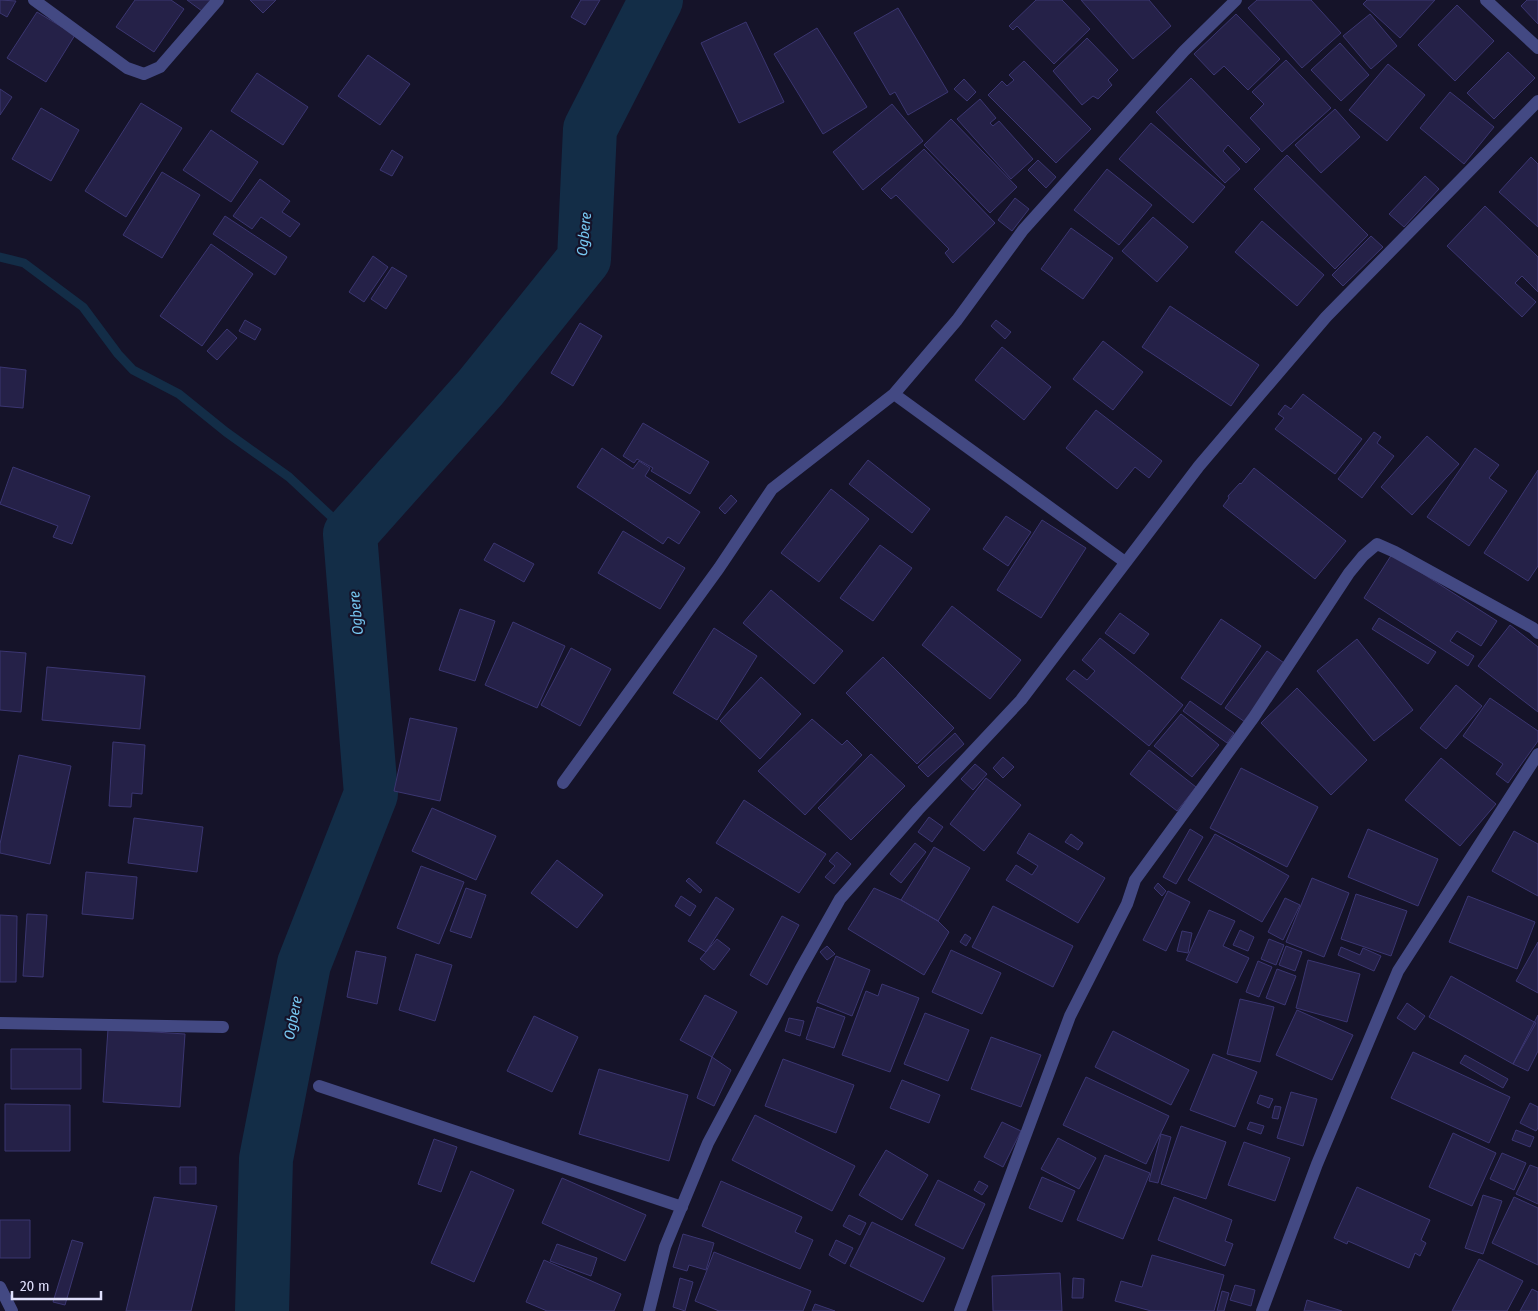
<svg xmlns="http://www.w3.org/2000/svg" width="1538" height="1311" viewBox="0 0 1538 1311" font-family="'Fira Sans Condensed',sans-serif">
<style>
.lines{fill:none;stroke-linecap:round;stroke-linejoin:round}
.stream{stroke:#132d47;stroke-width:9}
.river{stroke:#132d47;stroke-width:54}
.building{fill:#252148;stroke:#3b3671}
.minor{stroke:#434983;stroke-width:12}
.labels{text-anchor:middle;dominant-baseline:central;stroke-width:4.5;stroke-linejoin:round;paint-order:stroke}
.water-label{font-size:15px;font-style:italic;fill:#77c7f1;stroke:#151329}
</style>
<rect width="100%" height="100%" fill="#151329"/>
<g class="lines">
<path class="stream" d="M0,257L24,263L83,307L118,354L133,370L179,394L226,432L289,477L350,534"/>
<path class="river" d="M262,1311L266,1159L304,964L371,794L350,534L481,387L584,259L590,129L656,0"/>
</g>
<path class="building" d="M0,0L16,1L7,17L0,13Z
M135,0H171L184,9L154,52L116,27Z
M187,0H211L202,11Z
M250,0H276L263,13Z
M581,0H600L585,25L571,17Z
M1036,0H1062L1090,29L1054,64L1017,26L1013,30L1009,26Z
M1081,0H1149L1171,26L1133,59Z
M1257,0H1311L1341,33L1302,68L1248,8Z
M1367,0H1435L1400,38L1363,4Z
M1527,0H1538V24L1521,6Z
M1457,5L1494,41L1455,81L1418,45Z
M898,8L948,92L908,115L895,92L890,95L854,33Z
M37,12L75,35L46,82L7,58Z
M1236,14L1280,59L1248,90L1224,66L1214,75L1194,54Z
M1370,14L1397,46L1371,69L1343,36Z
M746,22L784,102L739,123L701,43Z
M817,28L867,107L823,134L774,54Z
M1087,38L1118,70L1108,80L1112,85L1098,99L1093,96L1082,105L1053,71Z
M1340,43L1369,75L1341,101L1311,70Z
M1508,52L1535,78L1494,119L1467,93Z
M368,55L410,84L380,125L338,96Z
M1286,60L1331,108L1282,152L1250,118L1264,104L1252,92Z
M1024,61L1091,129L1056,163L988,95L1002,81L1007,86L1014,80L1009,75Z
M1388,64L1425,95L1387,141L1349,110Z
M257,73L308,107L283,145L231,111Z
M1191,78L1260,149L1246,163L1228,145L1223,151L1240,169L1225,183L1156,112Z
M964,79L976,92L967,101L954,89Z
M0,89L12,97L0,115Z
M1450,92L1494,127L1464,164L1420,128Z
M980,99L996,118L990,123L993,126L999,121L1033,159L1011,179L957,119Z
M141,103L182,128L126,217L85,191Z
M892,104L923,141L863,190L833,152Z
M41,108L79,130L51,181L12,159Z
M1335,109L1360,137L1321,173L1295,145Z
M951,119L1017,187L990,213L924,145Z
M1151,123L1225,187L1193,223L1119,159Z
M211,130L258,162L231,202L183,170Z
M924,149L995,223L953,263L945,253L949,249L896,195L891,199L881,189Z
M392,150L403,157L392,176L380,170Z
M1287,155L1368,235L1335,269L1254,189Z
M1531,157L1538,164V227L1499,192Z
M1038,160L1056,177L1046,188L1028,170Z
M1107,169L1152,205L1119,245L1074,210Z
M162,172L200,195L162,258L123,235Z
M1425,176L1439,189L1404,227L1389,214Z
M260,179L290,201L282,212L300,224L290,237L261,217L252,229L233,216Z
M1015,198L1029,209L1012,231L998,220Z
M1485,206L1538,257V292L1522,276L1515,283L1536,302L1522,317L1447,246Z
M225,216L287,257L275,275L213,234Z
M1153,217L1188,247L1157,282L1122,251Z
M1262,221L1324,275L1297,306L1235,252Z
M1071,228L1113,258L1083,299L1041,269Z
M1371,236L1383,247L1343,286L1332,275Z
M211,244L253,274L202,346L160,316Z
M373,256L388,267L364,302L349,292Z
M392,267L407,276L386,309L371,299Z
M1170,306L1259,365L1231,406L1142,347Z
M245,320L261,329L255,340L239,331Z
M996,320L1011,332L1005,339L991,326Z
M580,323L602,336L573,386L551,373Z
M227,329L237,338L217,360L207,351Z
M1103,341L1143,372L1113,410L1073,379Z
M1002,347L1051,387L1024,420L975,380Z
M0,367L26,370L23,408L0,406Z
M1303,394L1362,439L1335,474L1275,429L1284,418L1278,414L1285,405L1291,409Z
M1096,410L1162,461L1149,478L1135,467L1117,489L1066,448Z
M643,423L709,462L690,494L651,471L653,468L637,459L634,463L623,456Z
M1374,432L1381,437L1377,443L1394,456L1362,498L1338,479Z
M1427,436L1459,464L1412,515L1381,487Z
M602,448L633,469L639,461L650,468L645,476L700,512L679,544L668,537L663,544L577,487Z
M1475,448L1499,465L1489,478L1507,491L1469,546L1427,517Z
M868,460L930,509L912,533L849,484Z
M13,467L90,496L72,544L53,537L58,526L0,504Z
M1254,468L1346,541L1315,579L1223,506L1229,498L1228,496L1240,483L1241,484Z
M1538,470V566L1528,581L1484,553Z
M831,489L869,519L819,582L781,553Z
M731,495L737,501L725,514L719,508Z
M1006,516L1031,532L1008,566L983,549Z
M1042,520L1086,548L1041,618L997,590Z
M623,531L685,568L660,609L598,573Z
M494,543L534,564L524,582L484,560Z
M880,545L912,568L873,621L840,598Z
M1392,554L1497,621L1481,646L1457,631L1450,641L1474,656L1468,666L1364,598Z
M771,590L843,651L814,684L743,623Z
M952,606L1021,660L990,699L922,645Z
M460,609L495,621L475,681L439,670Z
M1120,613L1149,634L1134,654L1105,633Z
M1379,618L1436,652L1428,664L1372,629Z
M1221,619L1261,646L1221,705L1181,678Z
M513,622L565,646L537,708L485,685Z
M1510,625L1538,647V712L1478,666Z
M714,628L757,656L717,720L673,693Z
M1100,638L1183,705L1149,746L1066,679L1074,670L1087,680L1095,671L1082,660Z
M1357,639L1413,710L1374,741L1317,671Z
M571,648L611,669L580,726L541,705Z
M0,651L26,653L21,712L0,710Z
M1267,651L1287,665L1245,722L1225,708Z
M883,657L954,728L917,764L846,693Z
M47,667L145,676L140,729L42,720Z
M761,677L801,714L760,759L720,721Z
M1456,685L1482,706L1446,749L1420,728Z
M1297,688L1367,760L1331,795L1261,723Z
M1490,698L1538,731V741L1508,783L1496,774L1503,764L1463,736Z
M1190,701L1234,733L1227,743L1183,711Z
M1181,714L1219,745L1192,777L1154,746Z
M410,718L457,728L440,801L394,791Z
M812,719L842,745L847,740L862,755L805,815L758,771Z
M955,733L964,744L928,777L918,767Z
M113,742L145,745L142,794L132,793L131,807L109,806Z
M1149,750L1196,787L1177,811L1130,774Z
M871,754L905,786L851,840L818,808Z
M19,755L71,766L50,864L0,853V844Z
M1003,757L1014,767L1003,778L993,768Z
M1441,758L1496,804L1460,846L1405,800Z
M975,764L987,774L973,790L961,779Z
M1241,768L1318,807L1287,867L1210,828Z
M986,778L1021,805L984,851L950,824Z
M744,800L826,854L799,893L716,843Z
M432,808L496,836L476,880L412,851Z
M929,817L943,827L932,842L918,832Z
M134,818L203,827L197,872L128,863Z
M1190,829L1203,837L1176,884L1163,877Z
M1368,829L1438,859L1418,906L1348,877Z
M1514,831L1538,844V896L1492,871Z
M1029,833L1105,878L1078,923L1006,880L1016,865L1032,875L1038,866L1017,853Z
M1071,834L1083,843L1078,850L1065,842Z
M1215,834L1289,876L1262,922L1188,880Z
M915,843L926,852L901,883L890,874Z
M934,847L970,868L938,921L901,900Z
M837,852L851,864L834,884L825,877L835,866L829,861Z
M557,860L603,895L577,928L531,893Z
M421,866L464,882L439,944L397,928Z
M86,872L137,877L133,919L82,914Z
M689,878L702,890L700,893L686,881Z
M1312,878L1349,893L1324,957L1286,942Z
M1158,883L1166,891L1162,896L1154,888Z
M466,888L486,895L471,938L450,931Z
M874,888L901,900L938,921L949,932L924,975L848,929Z
M1168,891L1190,902L1166,951L1143,940Z
M1356,894L1407,911L1391,956L1341,939Z
M681,896L696,906L690,916L675,906Z
M1468,896L1535,922L1517,969L1449,942Z
M716,897L734,909L706,952L688,941Z
M1285,898L1300,905L1283,940L1268,932Z
M993,906L1073,946L1053,987L972,947Z
M1209,910L1235,921L1223,946L1249,958L1237,983L1186,960Z
M27,914L47,915L43,977L23,976Z
M0,915L17,916L16,982H0Z
M782,916L799,925L767,985L750,975Z
M1240,930L1254,937L1248,951L1233,945Z
M1182,931L1192,933L1188,953L1177,951Z
M965,934L971,938L966,946L960,942Z
M717,939L730,949L714,970L700,959Z
M1269,939L1284,945L1276,965L1261,959Z
M1538,942V993L1516,981Z
M827,946L835,954L827,960L820,952Z
M1286,946L1302,952L1295,971L1279,965Z
M1341,947L1360,955L1363,948L1381,956L1374,971L1338,955Z
M951,950L1001,973L982,1014L932,992Z
M356,951L386,957L377,1004L347,997Z
M416,954L452,965L435,1021L399,1010Z
M836,956L870,970L852,1016L817,1002Z
M1308,960L1360,974L1347,1022L1296,1008Z
M1258,961L1272,967L1259,997L1246,992Z
M1277,969L1296,976L1285,1005L1266,998Z
M1451,976L1536,1023L1513,1064L1429,1017Z
M882,984L919,998L890,1072L842,1055L866,991L878,996Z
M705,995L737,1012L712,1057L680,1040Z
M1240,999L1274,1007L1260,1062L1227,1054Z
M1407,1003L1425,1016L1415,1030L1397,1018Z
M817,1007L845,1017L834,1048L806,1039Z
M1297,1010L1353,1035L1332,1080L1276,1055Z
M925,1013L969,1030L948,1081L904,1064Z
M1538,1015V1051L1528,1071L1513,1064Z
M534,1016L578,1037L552,1092L507,1071Z
M789,1018L804,1021L800,1036L785,1031Z
M108,1029L185,1034L180,1107L103,1102Z
M1113,1031L1189,1070L1171,1105L1095,1067Z
M991,1037L1041,1055L1021,1107L971,1089Z
M11,1049H81V1089H11Z
M1413,1052L1510,1097L1489,1143L1391,1098Z
M1213,1054L1257,1072L1235,1127L1190,1110Z
M1465,1055L1508,1079L1503,1088L1460,1063Z
M712,1057L731,1070L714,1106L697,1098Z
M783,1059L854,1085L836,1133L765,1106Z
M599,1069L688,1095L669,1161L579,1134Z
M1086,1077L1169,1116L1146,1164L1063,1125Z
M902,1080L940,1095L929,1123L890,1108Z
M1291,1092L1317,1099L1303,1146L1277,1138Z
M1260,1095L1273,1099L1269,1108L1257,1103Z
M1530,1103L1538,1107V1128L1536,1131L1520,1123Z
M5,1104L70,1105V1151H5Z
M1275,1106L1281,1107L1278,1119L1272,1118Z
M755,1115L855,1166L832,1211L732,1160Z
M1002,1122L1021,1131L1003,1167L984,1157Z
M1250,1122L1264,1126L1261,1134L1247,1129Z
M1181,1126L1226,1142L1206,1199L1161,1184Z
M1516,1130L1534,1137L1530,1147L1512,1140Z
M1453,1133L1496,1153L1472,1206L1429,1187Z
M1161,1134L1171,1137L1158,1183L1149,1181Z
M1058,1138L1096,1158L1079,1189L1041,1169Z
M434,1139L457,1147L441,1192L418,1184Z
M1244,1142L1290,1158L1275,1201L1228,1185Z
M886,1150L928,1175L902,1220L859,1195Z
M1502,1153L1526,1163L1514,1190L1490,1179Z
M1105,1155L1150,1173L1123,1239L1077,1220Z
M1530,1165L1538,1168V1204L1516,1194Z
M180,1167H196V1184H180Z
M471,1171L514,1190L474,1282L431,1263Z
M1042,1177L1075,1191L1062,1222L1029,1208Z
M562,1178L646,1215L625,1261L542,1223Z
M938,1180L985,1204L963,1249L915,1225Z
M721,1181L802,1217L795,1232L813,1240L800,1269L702,1226Z
M979,1181L988,1186L982,1195L974,1190Z
M1357,1187L1430,1220L1421,1240L1426,1243L1420,1256L1415,1253L1409,1268L1348,1241L1347,1244L1334,1238Z
M1483,1195L1502,1201L1483,1254L1465,1248Z
M154,1197L217,1206L191,1311H126Z
M1174,1197L1232,1220L1225,1241L1233,1244L1225,1266L1158,1240Z
M1514,1197L1538,1208V1265L1492,1243Z
M849,1215L866,1223L860,1235L843,1226Z
M0,1220H30V1258H0Z
M872,1222L945,1258L923,1302L850,1266Z
M683,1234L714,1243L706,1270L689,1265L687,1271L673,1267Z
M72,1240L83,1243L65,1305L53,1302Z
M836,1240L853,1248L845,1264L829,1255Z
M557,1244L597,1258L591,1276L550,1261Z
M714,1252L811,1291L803,1311H719L695,1301Z
M1152,1255L1224,1275L1214,1311H1151L1115,1301L1121,1281L1142,1287Z
M1479,1259L1523,1281L1507,1311H1452Z
M544,1260L621,1294L614,1311H547L526,1302Z
M1060,1273L1062,1311H993L992,1276Z
M680,1278L693,1282L685,1311L673,1307Z
M1073,1278L1084,1279L1083,1298H1072Z
M1235,1285L1255,1290L1251,1306L1230,1300Z
M1532,1289L1538,1292V1311H1520Z
M1222,1291L1229,1293L1224,1311H1217Z
M1307,1300L1342,1311H1304Z
M815,1304L835,1311H812Z"/>
<g class="lines">
<path class="minor" d="M34,0L127,68L144,74L160,67L218,0
M1486,0L1538,48
M894,394L1125,562
M563,783L719,568L772,489L894,394L957,320L1023,230L1184,51L1236,0
M0,1023L223,1027
M319,1086L682,1207
M0,1287L12,1311
M649,1311L665,1247L708,1143L800,970L840,899L918,810L1021,700L1199,466L1326,317L1538,101
M960,1311L1070,1016L1127,904L1135,880L1254,717L1349,573L1363,556L1377,544L1395,552L1533,628L1538,633
M1262,1311L1317,1164L1398,971L1538,754"/>
</g>
<g class="labels">
<g class="water-label">
<text transform="translate(584 234) rotate(-84)">Ogbere</text>
<text transform="translate(356 613) rotate(-95)">Ogbere</text>
<text transform="translate(293 1018) rotate(-79)">Ogbere</text>
</g>
</g>
<path d="M12 1291v8h89v-8" fill="none" stroke="#dfdffc" stroke-width="2.5"/>
<text x="20" y="1291" font-size="15" fill="#dfdffc" stroke="#151329" stroke-width="4" paint-order="stroke">20 m</text>
</svg>
